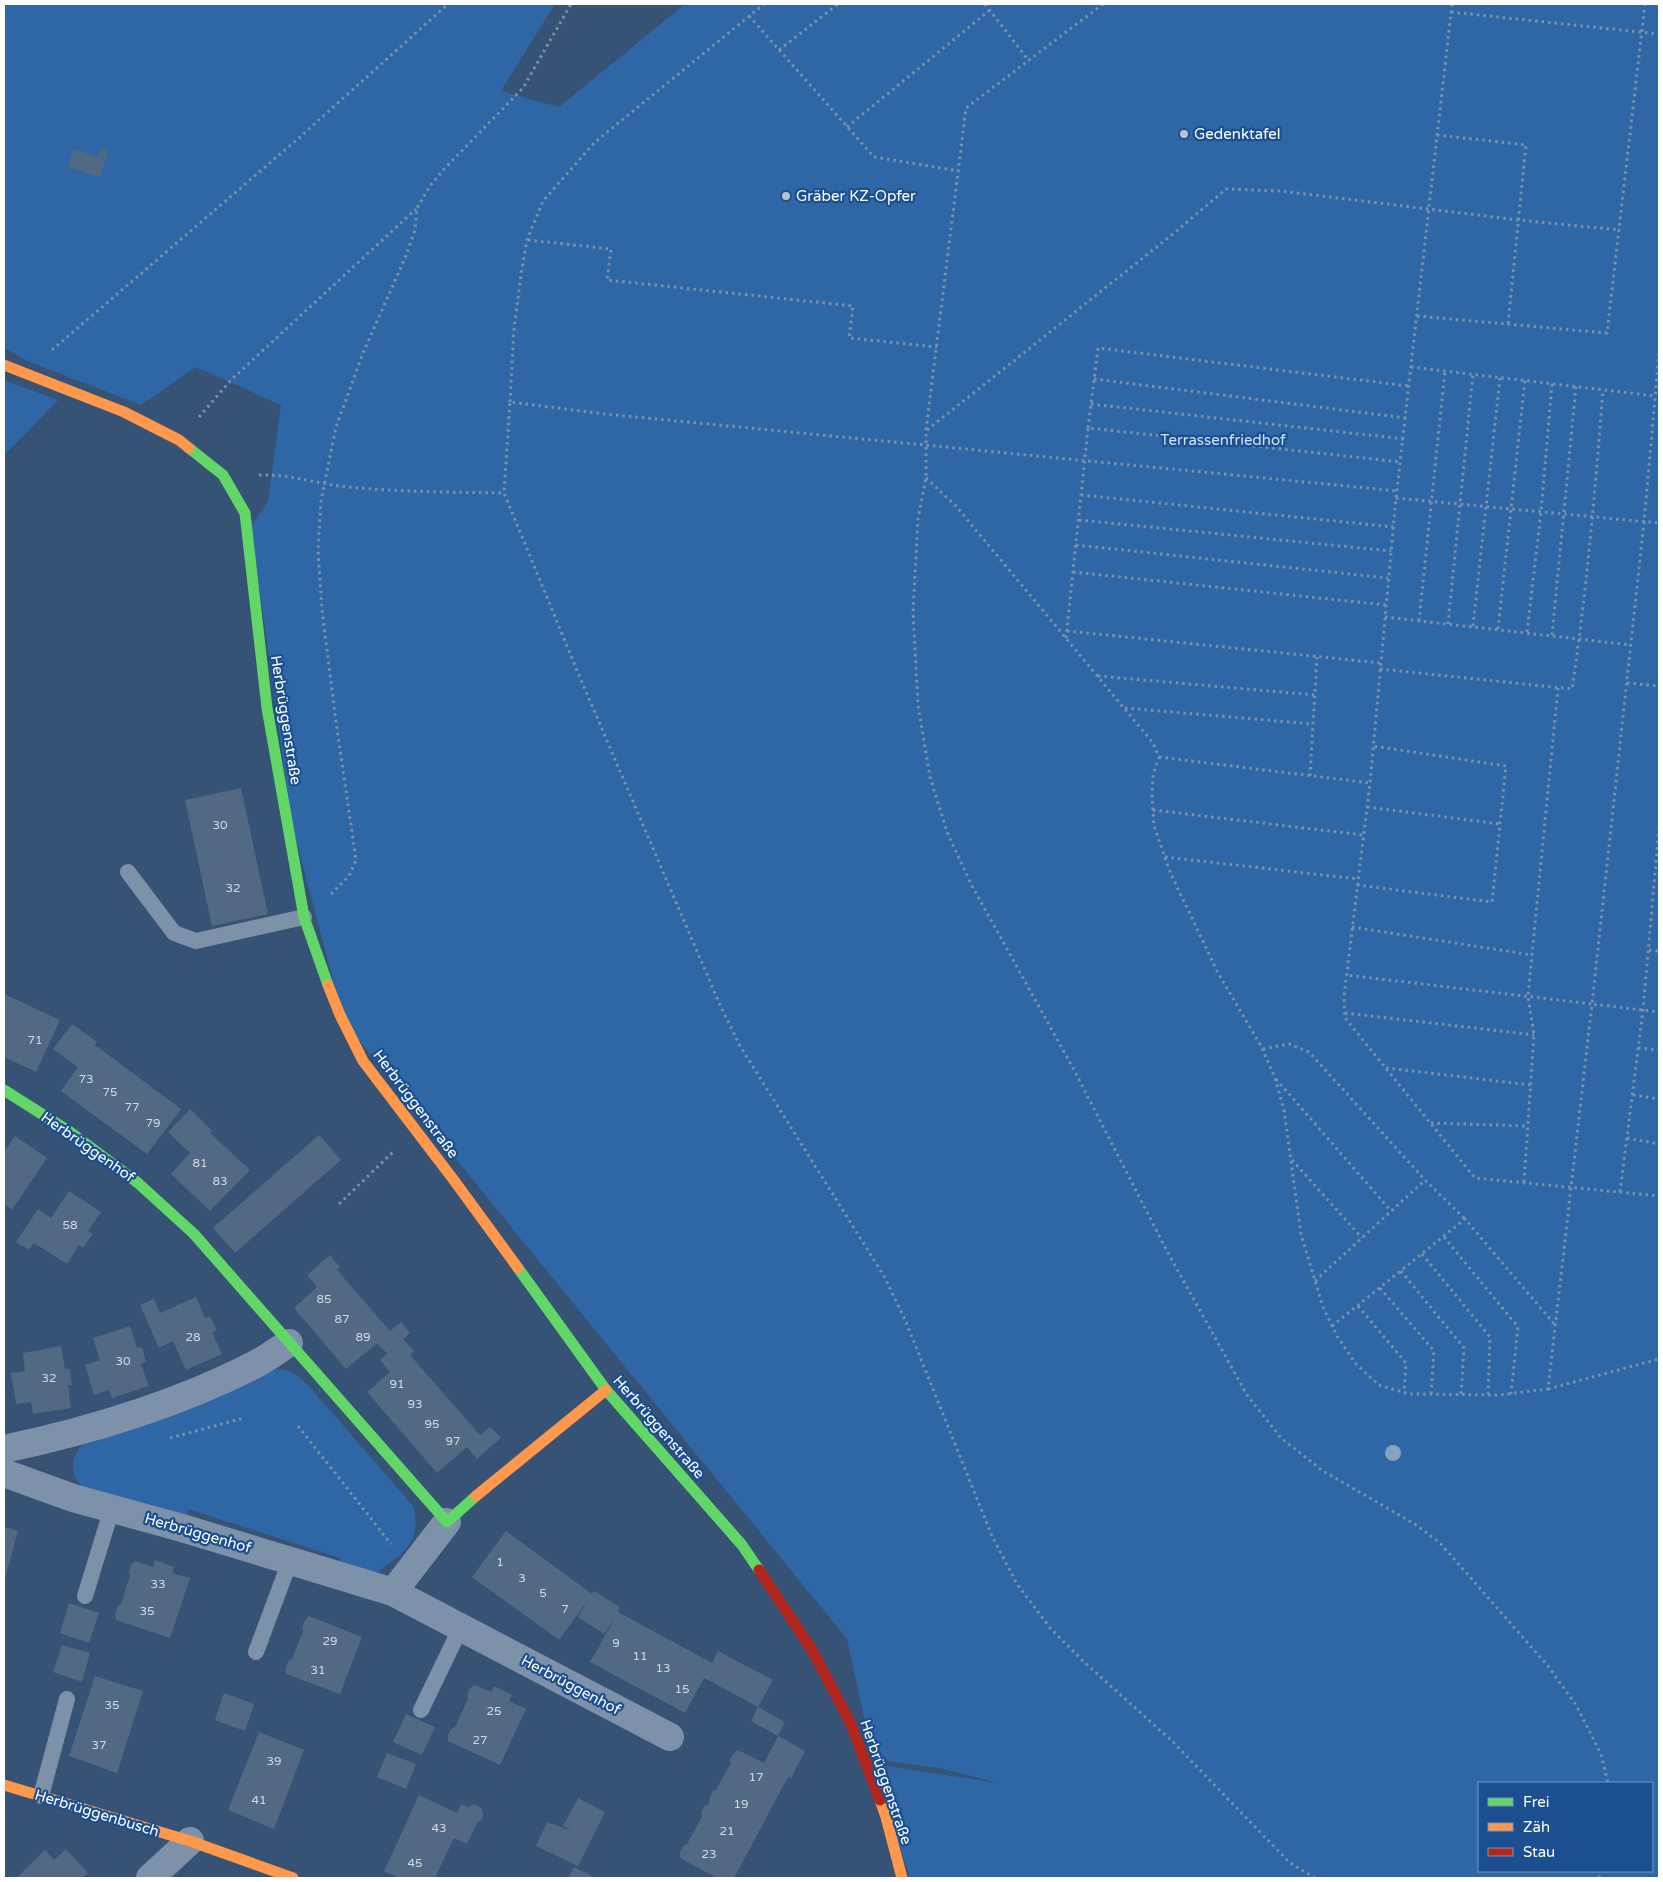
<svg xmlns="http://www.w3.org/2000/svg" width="1663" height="1882" viewBox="0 0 1663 1882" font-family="'Varela Round',sans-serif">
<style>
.green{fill:#2f66a5;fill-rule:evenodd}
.building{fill:#526984}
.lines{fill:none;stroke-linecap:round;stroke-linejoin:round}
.path{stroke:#7d92a8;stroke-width:3;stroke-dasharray:2.5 4;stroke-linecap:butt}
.lane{stroke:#7d92a8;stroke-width:16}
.street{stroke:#7d92a8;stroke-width:28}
.fast{stroke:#63d668;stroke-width:11}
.slow{stroke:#ff974d;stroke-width:11}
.jam{stroke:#b3261e;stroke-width:11}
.tree{fill:#8aa2be}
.poi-dot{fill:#b9c2ce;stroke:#1b4f8f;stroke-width:2}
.labels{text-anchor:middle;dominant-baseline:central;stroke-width:4.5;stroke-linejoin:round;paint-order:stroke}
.number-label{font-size:12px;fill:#d4dae0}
.poi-label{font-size:15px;fill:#fff;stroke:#1b4f8f;text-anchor:start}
.park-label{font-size:15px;fill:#cfe3fa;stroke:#1b4f8f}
.street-label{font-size:15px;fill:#fff;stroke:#1b4f8f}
</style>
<rect width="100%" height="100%" fill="#365274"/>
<path class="green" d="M4,4H555L501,91L559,107L685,4H1659V1878H910L873,1764L999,1783L939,1768L873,1759L847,1639L344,1022L292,824L251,527L268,501L281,405L196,367L141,405L25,360L4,348ZM1479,1783H1652V1871H1479Z
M4,380L58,400L4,456Z
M274,1369C289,1368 299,1376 309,1386L413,1506C423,1543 402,1554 375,1574L336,1568L340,1558L188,1509L187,1519L81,1487C70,1470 70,1461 82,1445L180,1413Z"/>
<path class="building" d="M101,148L108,150L100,177L68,167L73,149L98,157Z
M241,788L268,914L212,926L185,800Z
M4,994L60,1020L36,1072L4,1057Z
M72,1024L97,1042L95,1045L181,1109L147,1154L61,1091L78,1067L53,1049Z
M190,1109L212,1131L210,1133L250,1170L210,1211L171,1174L190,1153L168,1132Z
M319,1135L341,1160L235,1253L213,1228Z
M15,1136L47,1158L12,1210L4,1204V1148L6,1149Z
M69,1191L101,1212L88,1231L93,1234L83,1248L79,1245L67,1264L34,1243L29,1250L16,1242L38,1209L51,1218Z
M330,1255L340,1267L337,1270L390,1331L401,1322L410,1333L403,1339L414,1351L410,1355L480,1435L490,1427L501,1438L477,1459L467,1447L437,1473L367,1392L390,1372L380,1360L399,1343L387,1353L377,1343L346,1369L294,1308L317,1287L307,1275Z
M196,1297L205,1318L210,1316L217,1330L212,1332L222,1354L186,1370L173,1341L159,1348L140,1305L154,1299L160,1313Z
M130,1326L137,1348L142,1347L146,1362L141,1364L149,1386L112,1398L109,1390L94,1395L85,1365L100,1360L93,1338Z
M61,1346L65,1369H70L72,1385H68L71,1408L33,1414L31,1402L16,1404L11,1373L25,1371L23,1353Z
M4,1527L18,1531L4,1582Z
M506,1531L592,1594L594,1591L620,1607L618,1612L712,1663L718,1651L773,1680L758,1707L704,1678L685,1713L590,1662L615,1618L604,1634L578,1617L589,1599L559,1640L472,1577Z
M155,1560L174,1567L172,1573L190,1578L170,1638L116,1620L115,1614L118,1606L121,1604L130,1576L129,1572L131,1565L135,1561L153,1567Z
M69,1603L99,1613L89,1643L60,1633Z
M309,1616L362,1637L340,1694L286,1674V1668L289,1660L292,1659L303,1631L302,1627L305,1620Z
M62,1645L90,1653L82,1682L53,1672Z
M95,1676L143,1691L117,1773L69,1756Z
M475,1685L491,1692L494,1686L512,1695L509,1701L526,1709L500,1765L448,1741V1735L452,1728L455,1727L468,1699L467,1696L470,1688Z
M224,1693L254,1704L245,1731L215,1720Z
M758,1707L785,1722L778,1736L751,1721Z
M406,1714L435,1727L422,1755L393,1742Z
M259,1732L304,1750L274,1829L228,1810Z
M778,1736L805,1751L791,1778L788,1777L734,1878H717L680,1858V1852L684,1845L687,1844L702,1817L701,1813L704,1806L709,1804V1799L713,1791L716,1790L723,1777L731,1763L730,1760L734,1753L738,1750L764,1763Z
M387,1753L416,1764L406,1789L377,1777Z
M419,1795L457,1813L461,1804L468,1807L475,1804L482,1809L483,1815L482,1820L477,1823L467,1844L454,1838L435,1878H399L384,1871Z
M578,1798L605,1812L578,1866L536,1846L547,1822L572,1831L563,1826Z
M66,1849L88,1873L82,1878H16L45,1850L54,1860Z
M574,1867L596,1878H568Z"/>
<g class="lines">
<path class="path" d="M985,4L1029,61
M1103,4L966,108L926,430V478L918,519L913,612L918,705L930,777L947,832L971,884L1073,1068L1168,1253L1247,1395L1281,1438L1323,1471L1415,1524L1440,1543L1548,1666L1576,1705L1601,1754L1608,1783
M1452,4L1396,498L1370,783L1344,997L1345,1018L1475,1178L1659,1196
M1451,12L1659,34
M749,16L874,157L959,171
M779,50L838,4
M847,127L990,10
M1437,135L1526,145L1508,324
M528,240L611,249L607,280L853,306L849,338L937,347
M1417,316L1607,333L1645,4
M52,350L300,137L448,4
M1659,353L1644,522L1592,1004L1659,1012
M1411,367L1655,396
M1094,379L1406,418
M510,402L514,328L522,268L527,240L543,201L594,143L764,4
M1091,404L1404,439
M199,417L232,379L416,209
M1088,428L1098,348L1409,386
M927,430L1173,234L1226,189L1281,191L1518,220L1620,230
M259,475C286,474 312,482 339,486C394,492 449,492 504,493
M926,478L956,506L1153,743L1159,757L1153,775L1152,795L1154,826L1170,872L1218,973L1261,1046L1275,1078L1284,1110L1301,1234L1323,1307L1337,1336L1356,1364L1379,1385L1409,1394L1499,1395L1548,1389L1592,1004L1346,975
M1081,495L1393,527
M1396,498L1659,523
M1079,520L1391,551
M1076,545L1388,578
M1073,572L1386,605
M1385,617L1631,645
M1419,621L1445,371
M1448,624L1473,374
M1473,626L1500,378
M1498,629L1525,380
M1067,631L1381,663
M1527,632L1541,512L1552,384
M1552,635L1576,386
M1066,638L1088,428L1401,462
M1380,669L1572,689C1587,590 1595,490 1603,390
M1098,676L1315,695
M1627,683L1659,686
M1125,708L1313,724
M1159,757L1370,783
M1310,776L1317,657
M1367,807L1500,824
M1153,810L1363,835
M1165,857L1358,879
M1357,885L1492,902L1506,766L1373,746
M331,894L349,876L356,860L336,722L322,610L318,551L321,501L336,427L363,353L405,258L415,230L417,208L430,186L446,167L523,88L571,4
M1352,927L1532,955
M1649,950L1659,951
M1345,1013L1534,1035
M1638,1048L1659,1050
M1263,1049L1289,1044L1309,1052L1425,1180
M1386,1068L1531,1085
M1276,1079L1391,1211
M1633,1095L1659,1099
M1431,1123L1528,1126
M1627,1138L1659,1144
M1292,1160L1362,1238
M1524,1182L1534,1035L1528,996L1558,688
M1620,1192L1643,1010L1659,828
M339,1204L393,1152
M1444,1237L1518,1327L1511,1394
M1422,1254L1490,1337L1488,1395
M1401,1271L1464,1348L1461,1395
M1315,1281L1425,1180L1465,1219
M1380,1288L1434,1351L1431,1394
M1358,1306L1406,1363L1404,1392
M1332,1326L1465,1219L1555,1325
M1548,1389L1659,1359
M298,1426L391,1544
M170,1438L244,1418
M1315,1878L1289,1862L1172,1741L1083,1661L1051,1629L1017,1584L992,1536L906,1322L884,1276L740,1046L720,1005L581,680L504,493L510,402L605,414L1398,491
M1599,1878L1601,1871"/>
<path class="lane" d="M128,872L174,933L196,941L304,917
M85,1596L112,1508
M256,1652L290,1561
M421,1710L461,1627
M41,1796L67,1699"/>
<path class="street" d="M4,1449C89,1431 176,1405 254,1365C266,1359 278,1350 289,1343
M4,1473L73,1498L182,1528L393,1592L670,1737
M393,1592L447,1522
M150,1878L190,1841"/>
<path class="fast" d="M189,448L223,475L245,513L267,708L304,917L328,985
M4,1090L70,1132L138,1183L194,1234L447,1522L476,1496
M518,1268L606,1390L742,1545L759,1570"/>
<path class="slow" d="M4,365L124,412L179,440L189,448
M328,985L340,1015L363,1061L453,1179L518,1268
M476,1496L606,1390
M4,1785L190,1841L293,1878
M880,1800L886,1817L902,1878"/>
<path class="jam" d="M759,1570L812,1650L850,1722L880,1800"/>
</g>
<circle class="tree" cx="1393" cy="1453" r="8"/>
<g class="poi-dot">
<circle cx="1184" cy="134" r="5"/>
<circle cx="786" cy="196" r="5"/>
</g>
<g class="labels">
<g class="number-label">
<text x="220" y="825">30</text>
<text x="233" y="888">32</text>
<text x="35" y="1040">71</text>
<text x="86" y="1079">73</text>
<text x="110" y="1092">75</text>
<text x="132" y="1107">77</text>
<text x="153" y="1123">79</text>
<text x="200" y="1163">81</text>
<text x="220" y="1181">83</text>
<text x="70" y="1225">58</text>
<text x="324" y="1299">85</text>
<text x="342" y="1319">87</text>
<text x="193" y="1337">28</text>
<text x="363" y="1337">89</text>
<text x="123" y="1361">30</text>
<text x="49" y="1378">32</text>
<text x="397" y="1384">91</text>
<text x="415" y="1404">93</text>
<text x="432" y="1424">95</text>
<text x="453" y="1441">97</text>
<text x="500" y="1562">1</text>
<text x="522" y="1578">3</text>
<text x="158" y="1584">33</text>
<text x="543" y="1593">5</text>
<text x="565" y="1609">7</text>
<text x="147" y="1611">35</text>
<text x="330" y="1641">29</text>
<text x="616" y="1643">9</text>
<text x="640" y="1656">11</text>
<text x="663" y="1668">13</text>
<text x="318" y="1670">31</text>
<text x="682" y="1689">15</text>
<text x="112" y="1705">35</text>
<text x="494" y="1711">25</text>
<text x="480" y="1740">27</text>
<text x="99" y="1745">37</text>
<text x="274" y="1761">39</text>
<text x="756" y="1777">17</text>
<text x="259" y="1800">41</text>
<text x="741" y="1804">19</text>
<text x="439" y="1828">43</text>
<text x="727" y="1831">21</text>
<text x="709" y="1854">23</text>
<text x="415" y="1863">45</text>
</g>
<g class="poi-label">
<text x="1194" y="134">Gedenktafel</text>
<text x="796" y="196">Gräber KZ-Opfer</text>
</g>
<g class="park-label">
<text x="1223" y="440">Terrassenfriedhof</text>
</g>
<g class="street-label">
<text transform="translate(286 720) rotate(81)">Herbrüggenstraße</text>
<text transform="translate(416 1104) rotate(53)">Herbrüggenstraße</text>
<text transform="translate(88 1147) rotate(35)">Herbrüggenhof</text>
<text transform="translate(659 1427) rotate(49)">Herbrüggenstraße</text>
<text transform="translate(198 1533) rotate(16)">Herbrüggenhof</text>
<text transform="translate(571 1685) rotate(28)">Herbrüggenhof</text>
<text transform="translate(886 1782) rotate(71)">Herbrüggenstraße</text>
<text transform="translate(97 1813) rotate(17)">Herbrüggenbusch</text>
</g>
</g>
<rect width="1663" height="1882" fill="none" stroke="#ffffff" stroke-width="10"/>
<rect x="1478" y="1782" width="175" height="90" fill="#1b4f8f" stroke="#7695bc"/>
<rect x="1488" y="1798" width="25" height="8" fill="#63d668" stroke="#7695bc"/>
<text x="1523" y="1807" font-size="15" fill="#ffffff">Frei</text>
<rect x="1488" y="1823" width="25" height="8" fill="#ff974d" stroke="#7695bc"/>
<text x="1523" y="1832" font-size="15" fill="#ffffff">Zäh</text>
<rect x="1488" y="1848" width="25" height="8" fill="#b3261e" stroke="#7695bc"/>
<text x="1523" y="1857" font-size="15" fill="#ffffff">Stau</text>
</svg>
